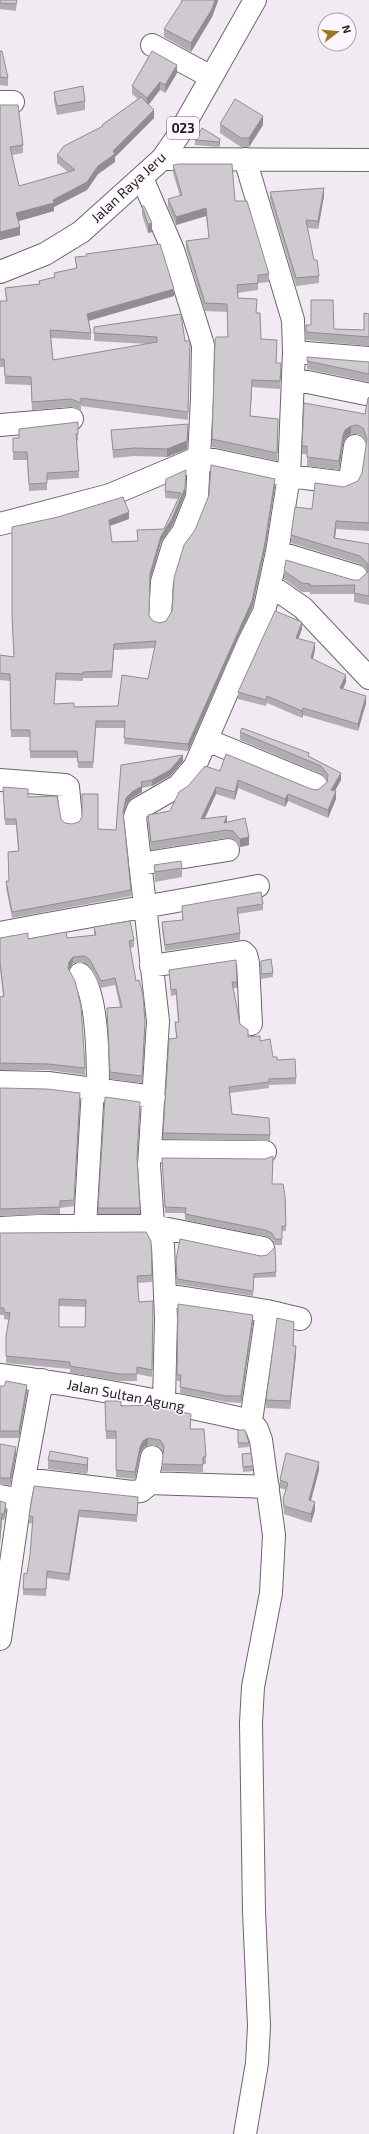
<svg xmlns="http://www.w3.org/2000/svg" width="369" height="2134" viewBox="0 0 369 2134" font-family="'Exo 2',sans-serif">
<style>
.lines{fill:none;stroke-linecap:round;stroke-linejoin:round}
.minor-casing{stroke:#6b666c;stroke-width:24}
.major-casing{stroke:#6b666c;stroke-width:24}
.minor{stroke:#fff;stroke-width:22}
.major{stroke:#fff;stroke-width:22}
.wall{fill:#b2adb3;fill-rule:evenodd}
.shaded-wall{fill:#918d92}
.building{fill:#cfc9d0;stroke:#918d92;fill-rule:evenodd}
.labels{text-anchor:middle;dominant-baseline:central;stroke-width:3;stroke-linejoin:round;paint-order:stroke}
.shield{fill:#fef7ff;stroke:#635f63;stroke-width:1}
.shield-label{font-size:13px;font-weight:bold;fill:#201e20}
.street-label{font-size:14px;fill:#201e20;stroke:#fef7ff}
</style>
<rect width="100%" height="100%" fill="#f1eaf2"/>
<g class="lines">
<g class="minor-casing">
<path id="minor" d="M152,45L211,77
M0,102H13
M162,159L369,160
M142,178L173,250L203,345L202,398L197,497L183,532L173,546L162,582L160,617
M294,352L369,358
M293,379L366,394
M0,425L72,419
M0,524L110,495L200,457L289,476L346,483L350,480L355,446
M277,552L356,576
M270,585L303,608L369,678
M207,740L316,785
M0,780L65,785L68,787L71,818
M140,864L228,850
M0,933C86,916 172,903 258,886
M151,966L243,952L246,955L248,963L251,1024
M80,974C98,991 98,1063 98,1089
M0,1082L48,1083L154,1097
M150,1151L265,1152
M85,1226L93,1088
M0,1228L38,1226H153L263,1248
M166,1295L267,1311L300,1319
M0,1375C85,1386 168,1402 251,1421
M164,1401L166,1319L163,1246L161,1238L153,1226L149,1165L158,1021L135,817L138,809L178,786L195,766L248,644L264,612L277,552L289,476L294,352L293,320L245,159
M251,1421L267,1311
M25,1479L132,1492L141,1491L146,1487L152,1457
M147,1483L268,1487
M0,1496L20,1500
M0,1639L20,1500L42,1380
M245,2134L257,2063L259,2026L254,1911L251,1723L253,1687L271,1593L274,1535L261,1440L257,1429L251,1421"/>
</g>
<g class="major-casing">
<path id="major" d="M0,272L45,254L81,232L162,159L178,136L255,0"/>
</g>
<use href="#minor" class="minor"/>
<use href="#major" class="major"/>
</g>
<path class="wall" d="M0,0H17L16,11L0,9Z
M218,0L212,17L191,52L164,37V29Z
M0,51L8,78V86L0,85Z
M177,73L165,93L160,90L149,105L154,118L115,157V162L98,174L87,190L54,207V211L18,221L20,235L0,240V105L23,145V153L12,155L19,186L68,172L57,163V155L102,127V125L138,99L132,94V86Z
M54,92L85,101V110L57,115L54,101Z
M220,124L263,125L249,147H241L220,133Z
M220,139V144L219,147L195,145V140Z
M173,165L235,201L269,274V282L258,283V290L238,293V298L257,313L261,339L277,348L276,363L281,371L280,389L252,387L250,416L278,427L277,461L212,447V439L228,337L227,312L205,311L186,249V241L209,238L206,216L176,225L168,207V199L180,196L173,173Z
M270,192L324,196L318,229L307,228L314,260L319,276V283L296,286L270,199Z
M142,206L152,232L148,233L142,215Z
M75,257L174,296L89,321L91,333V340L51,338L53,360L148,344L94,341V327L190,341L188,420L81,406V411L71,407L32,410L31,385L5,384L4,367H0V301H6L5,288L39,284V281L54,277V273L76,268Z
M369,314V346L306,340V325L334,329L364,330Z
M307,357L369,362V382L307,369Z
M369,397V531L336,529L335,538L369,544V605L354,602V594H310V592H302L284,579V571L353,580H359L367,572L360,564L291,543V535L312,509L344,487L358,481L362,473L366,445L363,436L357,434H351L345,438L343,444L339,470L307,466V454H302V446L365,414Z
M78,422V441H77L79,478L47,480V490L29,491L27,460H13V438H19Z
M111,430L188,432L187,449L167,457L134,456L113,458Z
M186,477L185,494L172,526L161,542L150,581L149,616L153,621L160,623L166,621L275,486L265,550L252,608L188,751L124,744L125,728H96L93,768H78L77,758H30V737H11L10,681L0,680V655L14,657L12,622V527L129,519L110,526L112,542L138,541L164,529L178,499L165,498V491ZM155,648L148,679L118,706L74,707L54,704L56,680L83,681V678H112L114,650Z
M302,629L298,639L315,650L313,659L346,682L343,689L366,703L358,731L303,715L302,718L267,703L266,706L238,699V692Z
M240,732L309,757L341,780L335,791L336,799L328,818L288,801L285,807L238,788L235,800L216,794L205,818L227,822L249,845L240,847L233,839L226,838L151,850L148,823V815L170,811L220,771L311,789L318,790L327,782L321,774L240,740Z
M183,761L170,776L152,786L142,788V792L132,798L126,805L123,817L131,890V896L12,918L6,888V881H9L18,851L16,825H5L3,787L28,797L61,819L65,823L98,829L116,830L121,765Z
M154,865L182,868V877L155,882Z
M263,904V910L238,914L240,933V940L165,951L162,929V922L182,920V906Z
M94,927L134,940V947L130,948L136,981L145,1029L142,1083L110,1079L107,1008L120,1007L115,985L101,988L90,967L85,963H73L68,970L85,1068V1075L48,1070H0V997L3,996L0,969V938L28,939L67,938L94,935Z
M261,961L273,973V977L261,979Z
M169,970L237,982V988H233L240,1024L248,1037L260,1041L273,1057L296,1078V1084L269,1085V1088L230,1093L232,1114L270,1135V1141L163,1139V1133L176,1038L175,1022H178L176,995L171,996L169,976Z
M0,1088L80,1100L74,1206L60,1208V1214L0,1216Z
M140,1108L137,1161L140,1214H98V1208Z
M162,1158L272,1184L285,1196L286,1231H282V1245H275L272,1239L265,1236L185,1220V1213H165Z
M0,1233L152,1275V1282L138,1283L139,1302L153,1301L152,1377L137,1374V1381H119L70,1373V1369L6,1363V1336L9,1320L4,1319V1315H0ZM59,1306L86,1307L85,1327H59Z
M176,1260L276,1272V1277L254,1278L253,1296L177,1284Z
M178,1304L253,1321L241,1403L226,1402L180,1393L181,1381H177Z
M294,1330L293,1346L296,1354L290,1409L266,1408V1400Z
M0,1386L27,1392L19,1438H0Z
M105,1401L121,1406L191,1421L190,1429L206,1456V1464H203V1472L162,1471L163,1452L160,1447L148,1445L143,1448L140,1454L135,1479L116,1477V1439H106Z
M238,1435L249,1443V1447L238,1448Z
M0,1444L16,1454L10,1485H0Z
M242,1454L253,1466V1471L243,1472Z
M88,1458V1467L87,1474L48,1469V1460Z
M319,1470L311,1500L315,1510L311,1523L284,1514L283,1499L286,1490L280,1488V1480Z
M34,1486L138,1504L137,1522L79,1517L69,1581L47,1578L46,1596L23,1595V1589L27,1574L30,1555L33,1524L29,1523V1516Z
M0,1501L6,1510L4,1520H2Z"/>
<path class="shaded-wall" d="M215,0H218V1L212,17L191,52V43Z
M177,65V73L165,93V85Z
M160,82V90L147,106V98Z
M154,110V118L115,157V162L98,174L87,190L54,207V211L16,222V213L53,200L98,166Z
M263,116V125L249,147V138Z
M220,139V144L219,147V142Z
M324,188V196L318,229V221Z
M206,208V216L176,225V217Z
M152,223V232L148,233V224Z
M20,227V235L0,240V232Z
M174,289V296L87,321V314Z
M252,380V387L250,423V416Z
M188,424L187,449L167,457V449Z
M351,426V434L345,438L343,444L339,470V461L343,435L345,430Z
M186,470L185,494L172,526L161,542L150,581V574L161,536L185,488Z
M275,479V486L265,550L252,608L188,751V744Z
M129,512V519L109,526V520Z
M336,521V529L334,547V538Z
M302,622V629L296,645V638Z
M315,643V650L311,665V658Z
M114,644V650L112,678V671Z
M346,675V682L340,695V688Z
M366,696V703L358,731V724Z
M303,708V715L302,718V711Z
M183,755V761L170,776L152,786V780Z
M341,773V780L331,797V790Z
M238,780V788L235,800V792Z
M142,786V792L132,798L126,805L123,818V812L126,798L132,792Z
M216,787V794L201,826V819Z
M336,791V799L328,818V810Z
M288,794V801L285,807V799Z
M227,816V823H224Z
M249,837V845L240,847V839Z
M73,957V963L69,969L68,975V968L69,962Z
M145,1022V1029L142,1083V1076Z
M80,1093V1100L74,1206V1200Z
M253,1315V1321L241,1403V1396Z
M296,1346V1354L290,1409V1401Z
M27,1385V1392L19,1438V1431Z
M148,1438V1445L143,1448L140,1454L135,1479V1472L140,1447L143,1441Z
M16,1447V1454L10,1485V1478Z
M88,1458V1467L87,1474V1465Z
M319,1462V1470L309,1508V1500Z
M315,1502V1510L311,1523V1514Z
M6,1503V1510L4,1520V1514Z
M79,1510V1517L69,1581V1574Z
M2,1513V1520L0,1545V1538Z"/>
<path class="building" d="M0,0H17L16,4L0,3Z
M182,0H215L212,9L191,43L164,29L181,3Z
M0,51H2L8,78L0,77Z
M152,51L177,65L165,85L160,82L147,98L132,86Z
M83,86L85,101L57,106L54,92Z
M141,97L154,110L113,151L115,154L98,166L87,182L53,200L54,203L16,213L20,227L0,232V105H18L23,145L10,147L19,186L75,170L57,155L64,146L103,126L102,125Z
M235,99L263,116L249,138H241L220,124Z
M202,128L220,139L219,142L195,140Z
M179,164H232L235,201H247L269,274L258,275V283L237,285L238,298L257,299L256,313H260L261,339L277,340L276,363H281L280,381L252,380L250,416L278,419L277,453L212,439L215,342L216,337H228L227,304L205,303L186,241L209,238L206,208L176,217L168,199L182,195L173,165Z
M324,188L318,221L306,220L314,260H317L319,276L296,278L270,192Z
M142,206H144L152,223L148,224Z
M160,244L174,289L87,314L91,333L50,330L53,360L157,342V337L94,333V327L181,314L185,341H190L188,412L81,398V403L71,399L32,402L31,377L5,376L4,359H0V301H7L5,288L40,284L39,281L55,277L54,273L77,268L75,257L87,256L86,254Z
M311,300H333L334,329L364,330V313L369,314V337L306,332V325H311Z
M307,357L369,362V374L307,361Z
M369,397V523L336,521L334,538L369,544V596L354,593L355,585L310,586V584L302,583L284,571L286,560L353,580H359L368,572V564L360,556L291,535L295,507L312,509L315,483L344,487L358,481L362,473L367,439L363,428L357,425L351,426L345,430L343,435L339,461L307,457V446H302L304,403L365,414L368,398Z
M78,422V434H76L79,471L47,473V483L29,484L27,452H13V438H19V429Z
M188,424L187,441L167,449L134,448L113,450L111,430Z
M211,465L275,479L265,543L252,601L188,744L124,738L125,721H96L93,762H78L77,751H30V730H11L10,674L0,673V655L14,657L12,616V527L58,517L123,497L129,512L109,520L112,542L138,541L137,530L164,529L181,493L165,491L166,479L186,470L185,488L172,519L161,536L150,574L149,616L153,621L160,623L166,621L172,611L174,578L184,545L195,530L209,495ZM156,641L148,679L122,675L118,706L74,707V703L54,704L56,673L83,674V672L112,671L114,644Z
M275,611L302,622L296,638L315,643L311,658L346,675L340,688L366,696L358,724L303,708L302,711L267,696L266,700L238,692Z
M242,728L309,753L308,756L341,773L331,790L336,791L328,810L288,794L285,799L238,780L235,792L216,787L201,819L227,816L224,823L245,818L249,837L240,839L233,831L226,830L151,842L148,815L170,811L179,792L188,786L205,766L220,771L226,754L311,789L318,790L327,782L328,775L321,766L240,732Z
M183,755L170,770L152,780L141,782L142,786L132,792L126,798L123,812L131,890L12,912L6,881H9L8,852L19,851L16,819H5L3,787L28,789V797L57,796L61,819L65,823L72,824L79,822L82,817V794H98V829L116,830L121,765Z
M181,861L182,868L155,872L154,865Z
M261,892L263,904L237,908L240,933L165,945L162,922L183,920L182,906Z
M130,921L134,940L129,941L136,981L139,980L143,995L145,1022L142,1076L110,1072L107,1008L122,1007L115,978L101,981L90,960L85,956L73,957L69,962L68,968L75,981L81,1006L85,1068L48,1064L0,1063V997L4,996L0,962V938L28,933V939L66,932L67,938L96,935L94,927Z
M271,959L273,973L261,974V961Z
M236,960L237,982H232L240,1024L248,1030V1037L260,1036V1041L270,1039L273,1057H277V1060L295,1059L296,1078L269,1079V1082L229,1087L232,1114L269,1118L270,1135L163,1133L169,1039L177,1038L175,1022H179L176,989L171,990L169,970Z
M0,1088L47,1089L80,1093L74,1200L60,1201V1207L0,1209Z
M105,1097L140,1102L137,1158L140,1208H98Z
M273,1156L272,1184H283L285,1196L286,1226H282V1239H275L272,1233L265,1230L185,1214L186,1208L165,1207L162,1158L265,1159Z
M146,1232L151,1241L152,1275L137,1276L139,1302L153,1301L152,1370L137,1367V1374H119L70,1366V1362L6,1356V1336L10,1313L4,1312V1308H0V1233ZM59,1299L86,1300L85,1327H59Z
M180,1239L261,1256L267,1255L275,1247L276,1272L254,1274L253,1291L177,1279L176,1260Z
M178,1304L253,1315L241,1396H226L180,1387L181,1375H177Z
M277,1318L294,1322L293,1346H296L290,1401L266,1400Z
M6,1381L27,1385L19,1431H0V1386H4Z
M105,1401H121V1406L151,1405L191,1414L190,1429H204L206,1456L203,1457V1465L162,1464L164,1446L160,1440L148,1438L143,1441L140,1447L135,1472L116,1470V1431H106Z
M238,1430H245L249,1443H238Z
M0,1444L16,1447L10,1478H0Z
M50,1451L88,1458L87,1465L48,1460Z
M251,1453L253,1466L243,1467L242,1454Z
M286,1453L319,1462L309,1500L315,1502L311,1514L284,1506L283,1499L288,1483L280,1480Z
M34,1486L138,1497L137,1515L79,1510L69,1574L47,1571L46,1589H23L24,1573L27,1574L30,1555L33,1517L29,1516Z
M0,1501L6,1503L4,1514L2,1513L0,1538Z"/>
<g class="labels">
<rect class="shield" x="167" y="117" width="32" height="22" rx="3"/>
<g class="shield-label">
<text x="183" y="128">023</text>
</g>
<g class="street-label">
<text transform="translate(128 187) rotate(-43)">Jalan Raya Jeru</text>
<text transform="translate(126 1395) rotate(11)">Jalan Sultan Agung</text>
</g>
</g>
<g transform="translate(337 32) rotate(74)"><circle r="19" fill="#fef7ff" stroke="#a5a0a6"/>
<path d="M0-3L7 15L0 10L-7 15Z" fill="#9c7824"/>
<text y="-6" font-size="11" font-weight="bold" text-anchor="middle" fill="#201e20">N</text>
</g>
</svg>
